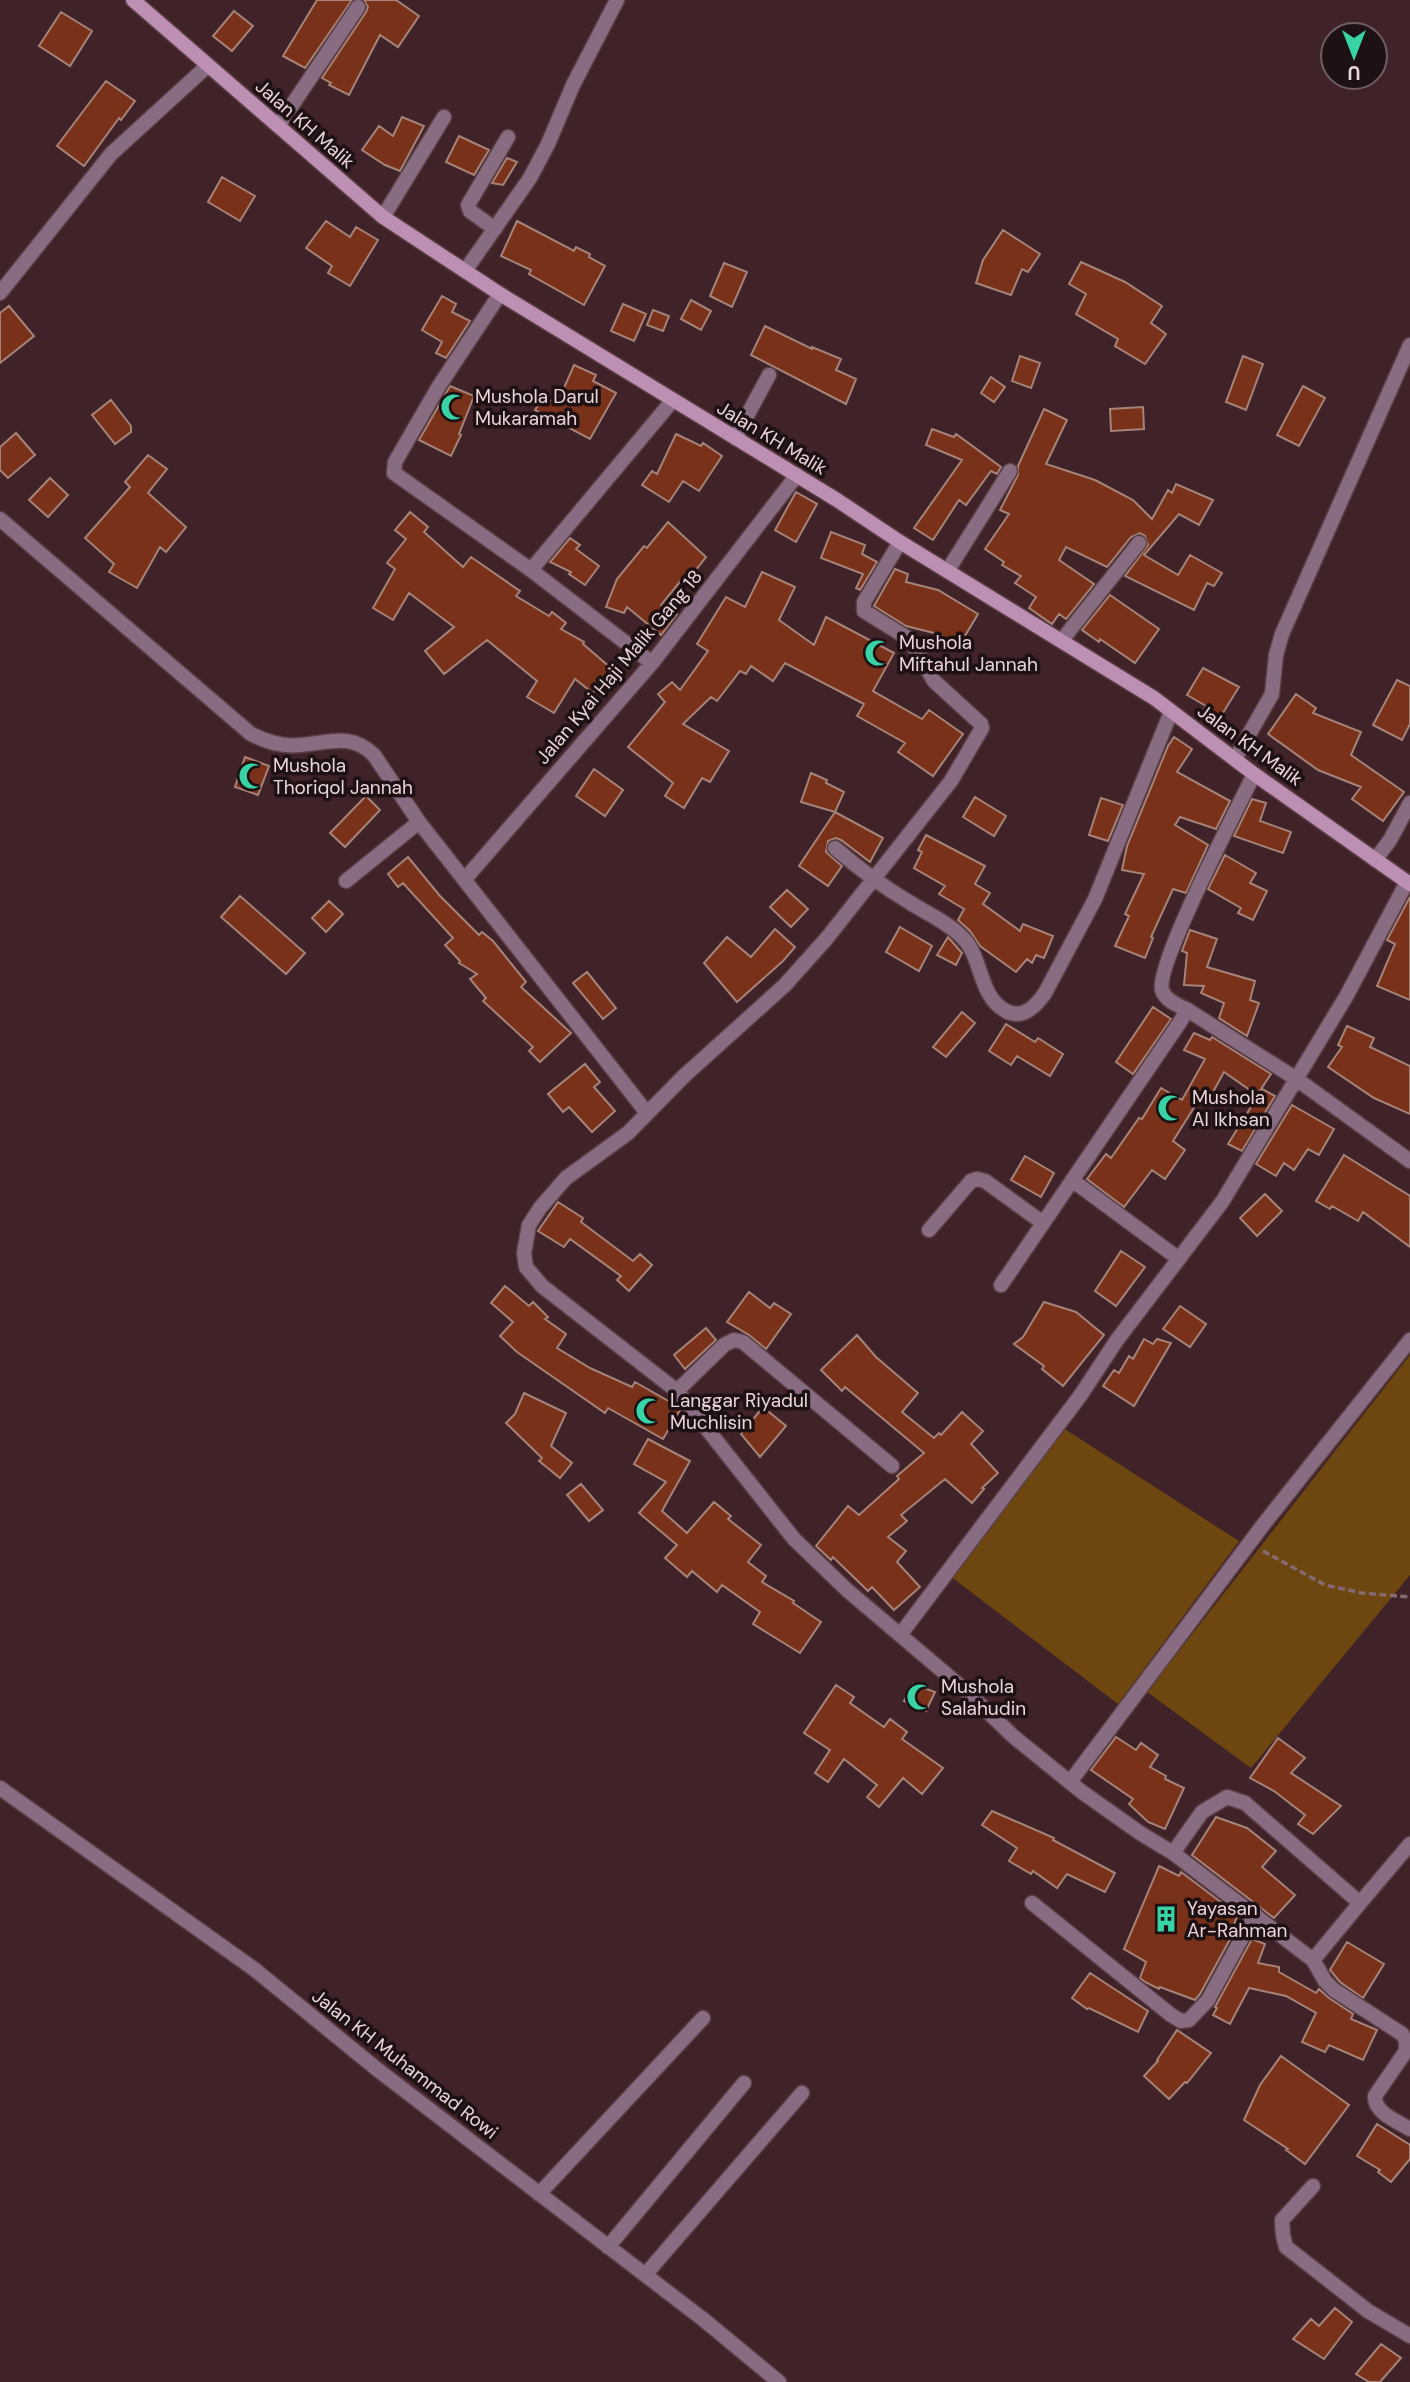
<svg xmlns="http://www.w3.org/2000/svg" width="1410" height="2382" viewBox="0 0 1410 2382" font-family="'DM Sans',sans-serif">
<style>
.green{fill:#6d470f}
.building{fill:#79311a;stroke:#a68378;stroke-width:2}
.lines{fill:none;stroke-linecap:round;stroke-linejoin:round}
.street-casing{stroke:#5b3f45;stroke-width:17}
.secondary-casing{stroke:#5b3f45;stroke-width:17}
.path{stroke:#846a70;stroke-width:3.5;stroke-dasharray:7 3.5;stroke-linecap:butt}
.street{stroke:#886c82;stroke-width:14}
.secondary{stroke:#bc8fb3;stroke-width:14}
.labels{text-anchor:middle;dominant-baseline:central;stroke-width:7;stroke-linejoin:round;paint-order:stroke}
.street-label{font-size:19px;fill:#e9d4d8;stroke:#1e1114}
.poi-label{font-size:19px;fill:#e9d4d8;stroke:#1e1114;text-anchor:start}
</style>
<rect width="100%" height="100%" fill="#402329"/>
<path class="green" d="M1410,1355V1575L1251,1768L1147,1692Z
M1063,1428L1239,1541L1118,1704L950,1576Z"/>
<path class="building" d="M317,0H352L305,68L283,56Z
M364,0H396L419,16L398,47L380,35L349,95L329,85L331,83L322,78L366,12L368,7Z
M234,11L253,26L232,51L213,36Z
M61,12L92,31L70,66L39,46Z
M106,81L135,101L121,120L119,118L84,166L57,146Z
M402,117L424,126L400,171L385,165L362,150L379,126L393,136Z
M459,136L489,150L474,175L446,162Z
M507,158L517,162L503,185L492,183Z
M222,177L255,196L240,221L208,202Z
M326,221L350,237L356,227L378,240L350,286L328,273L332,266L306,248Z
M517,221L574,251L576,247L590,254L589,257L605,266L584,305L529,274L531,270L501,256Z
M1003,230L1040,254L1028,272L1022,269L1011,295L976,283L983,260Z
M1081,262L1125,282L1162,306L1151,323L1166,334L1145,364L1115,346L1118,339L1076,314L1086,294L1069,284Z
M724,263L747,272L732,307L710,296Z
M442,296L456,304L452,312L470,321L446,358L436,353L442,342L422,330Z
M691,300L711,311L701,330L681,319Z
M623,304L646,314L634,341L611,331Z
M9,306L34,336L0,363V313Z
M653,310L669,316L663,331L647,325Z
M765,326L812,349V347L841,359L836,370L856,379L846,404L751,355Z
M1020,356L1040,363L1031,388L1012,381Z
M1243,356L1263,364L1246,410L1226,402Z
M574,365L596,375L593,381L616,393L590,439L535,410L543,397L557,404Z
M991,377L1005,387L994,402L981,393Z
M450,386L474,396L459,434L461,435L451,456L419,440Z
M1303,386L1325,398L1299,446L1277,435Z
M111,400L131,426V432L115,444L92,415Z
M1143,407L1144,429L1111,431L1110,409Z
M1044,409L1067,420L1046,464L1095,480L1133,500L1152,519L1168,490L1172,493L1176,484L1213,500L1199,525L1179,514L1144,555L1178,575L1190,555L1222,573L1214,586L1207,583L1194,610L1125,576L1148,545L1145,536L1140,533L1131,537L1107,567L1066,547L1059,560L1094,584L1066,619L1059,614L1052,624L1029,608L1036,597L1015,583L1021,576L1002,565L1004,562L985,549L1009,514L1000,510L1018,475V466Z
M932,429L954,437L956,434L1001,467L997,474L991,471L966,505L959,500L933,540L914,528L962,460L926,445Z
M16,433L35,455L8,478L0,470V447Z
M676,434L701,446L703,443L722,456L699,491L683,481L669,502L642,485L652,471L657,474Z
M148,455L167,469L148,493L186,527L166,552L160,547L137,588L109,572L114,564L85,538L130,487L125,482Z
M50,478L68,495L48,517L29,500Z
M796,492L817,504L796,542L775,530Z
M410,512L428,527L424,532L463,567L471,557L520,591L516,596L549,616L552,612L566,623L561,629L584,642L583,644L612,669L593,693L575,679L554,713L527,697L537,681L487,640L444,674L425,651L454,627L409,593L393,620L373,608L395,569L387,563L406,539L395,530Z
M668,522L706,557L691,576L687,573L661,605L677,614L661,635L627,607L624,613L606,607L617,579L644,546L647,548Z
M831,532L865,545L862,554L877,562L860,590L856,588L863,574L821,558Z
M570,538L580,545L576,549L599,566L585,585L569,574L571,572L550,562Z
M895,569L908,574L906,582L938,590L978,614L959,646L938,634L906,626L874,606Z
M762,572L795,587L779,620L814,645L826,617L894,653L873,691L922,719L929,710L963,734L933,776L898,752L905,743L857,716L864,704L785,663L773,681L751,666L746,674L740,671L717,701L711,697L683,724L729,751L710,782L702,778L684,808L665,796L673,783L628,747L665,702L658,694L672,682L680,690L708,651L697,644L726,597L745,607Z
M1110,595L1159,629L1135,663L1100,639L1099,642L1082,630Z
M1203,668L1239,687L1218,721L1202,712L1206,706L1187,695Z
M1397,680L1410,686V724L1402,740L1373,725Z
M1296,694L1316,708L1313,713L1361,732L1351,755L1404,792L1383,821L1352,799L1361,787L1318,770L1268,734Z
M1174,737L1192,749L1177,772L1230,801L1216,829L1180,817L1175,825L1208,845L1186,893L1173,889L1151,937L1153,938L1145,958L1115,946L1129,916L1125,914L1144,874L1122,870L1127,846L1168,746Z
M245,757L269,766L258,795L235,787Z
M594,769L623,790L605,816L576,796Z
M811,773L827,780L826,783L844,792L835,812L801,802Z
M366,796L380,810L345,847L330,833Z
M975,797L1006,816L994,836L963,817Z
M1101,798L1123,805L1108,841L1089,835Z
M1252,799L1266,803L1260,821L1291,832L1283,853L1234,836Z
M835,812L883,838L870,862L841,840L836,838L828,841L826,852L842,866L828,886L799,866Z
M926,835L985,866L975,884L990,893L983,904L1020,931L1023,924L1053,936L1044,958L1036,955L1032,963L1027,959L1016,972L980,946L970,931L958,920L964,909L939,894L945,886L914,868L922,852L918,850Z
M1225,855L1256,873L1250,883L1267,891L1253,920L1238,913L1241,908L1208,889Z
M408,857L440,896L479,935L482,932L493,941L526,982L521,987L571,1033L540,1062L529,1051L533,1047L483,1001L486,998L470,979L477,974L459,963L460,961L445,945L453,938L403,883L398,887L388,874Z
M787,890L808,909L791,927L770,907Z
M240,896L305,953L286,974L221,917Z
M1410,897V1000L1377,986L1395,944L1387,940Z
M329,901L343,914L326,932L312,918Z
M900,927L932,946L919,971L886,952Z
M775,929L795,947L783,961L737,1002L704,963L727,937L751,957Z
M1190,930L1217,939L1207,967L1255,981L1250,1000L1259,1003L1247,1036L1219,1018L1224,1003L1201,993L1204,986L1184,985L1187,953L1182,951Z
M948,937L962,953L956,965L937,955Z
M587,972L616,1008L603,1019L573,983Z
M1153,1007L1171,1019L1133,1074L1116,1062Z
M962,1012L975,1023L946,1057L933,1047Z
M1006,1024L1035,1042L1038,1038L1063,1054L1050,1076L1017,1056L1011,1065L989,1051Z
M1347,1026L1374,1038L1370,1047L1410,1066V1114L1374,1098L1328,1067L1342,1047L1338,1045Z
M1194,1033L1210,1040L1212,1037L1271,1074L1257,1095L1224,1072L1212,1094L1205,1090L1173,1141L1185,1150L1165,1179L1152,1170L1124,1207L1087,1179L1106,1154L1111,1158L1139,1118L1142,1119L1161,1088L1182,1100L1205,1059L1184,1050Z
M585,1064L600,1082L594,1087L615,1111L592,1132L569,1107L563,1112L548,1094Z
M1262,1089L1275,1096L1242,1151L1228,1144Z
M1292,1105L1334,1129L1319,1155L1308,1149L1294,1170L1284,1163L1276,1176L1256,1164Z
M1344,1155L1410,1196V1247L1363,1212L1358,1221L1332,1206L1330,1209L1316,1201Z
M1025,1156L1054,1173L1041,1197L1011,1180Z
M1265,1194L1282,1211L1257,1236L1240,1218Z
M558,1202L583,1218L581,1222L633,1261L640,1254L652,1265L629,1291L617,1280L621,1276L570,1239L564,1247L538,1231Z
M1121,1251L1145,1267L1116,1306L1095,1291Z
M505,1286L529,1306L533,1302L548,1317L545,1319L566,1334L557,1348L590,1368L632,1387L635,1382L677,1406L680,1410L663,1439L608,1408L605,1413L517,1352L500,1336L513,1322L491,1303Z
M749,1292L770,1308L774,1303L791,1314L766,1349L749,1335L727,1322Z
M1044,1302L1076,1312L1104,1335L1063,1386L1042,1369L1044,1366L1014,1344L1023,1337Z
M1180,1306L1206,1324L1190,1347L1163,1329Z
M706,1328L716,1340L685,1369L674,1355Z
M857,1335L876,1357L918,1393L902,1412L934,1438L939,1433L941,1435L962,1412L983,1431L971,1444L998,1473L982,1488L984,1489L972,1503L945,1479L901,1515L907,1521L888,1537L906,1551L897,1562L920,1587L894,1610L872,1587L868,1591L833,1557L831,1560L816,1546L848,1506L859,1515L899,1479L897,1476L924,1453L845,1387L842,1391L821,1370Z
M1144,1339L1153,1344L1157,1339L1171,1343L1134,1406L1103,1386L1114,1370L1119,1373L1129,1356L1133,1359Z
M524,1393L566,1413L551,1446L572,1463L560,1478L539,1461L542,1458L506,1423L515,1414Z
M763,1407L786,1426L760,1457L741,1434Z
M648,1439L690,1461L662,1511L687,1533L714,1502L731,1516L728,1519L761,1545L748,1562L766,1576L762,1582L794,1601L793,1603L821,1622L800,1653L753,1624L760,1612L722,1585L717,1592L692,1571L687,1577L665,1558L677,1545L639,1513L666,1482L634,1464Z
M581,1484L603,1510L589,1521L567,1495Z
M913,1684L935,1692L926,1711L904,1701Z
M836,1685L854,1697L850,1703L884,1727L890,1719L907,1732L902,1739L943,1768L922,1794L903,1778L879,1807L867,1797L877,1785L844,1759L828,1782L815,1773L830,1750L804,1733Z
M1116,1737L1136,1750L1141,1743L1158,1755L1150,1767L1166,1776L1165,1779L1184,1788L1165,1829L1148,1822L1129,1804L1133,1799L1091,1770Z
M1278,1738L1305,1758L1291,1773L1341,1806L1313,1834L1298,1824L1305,1815L1274,1791L1250,1778Z
M992,1811L1054,1838L1053,1840L1115,1873L1105,1892L1067,1874L1057,1888L1033,1871L1031,1874L1009,1861L1017,1848L982,1825Z
M1216,1817L1247,1828L1276,1851L1262,1867L1295,1895L1274,1918L1192,1855Z
M1159,1866L1179,1876L1181,1872L1238,1915L1231,1931L1234,1932L1200,1994L1195,2000L1160,1987L1159,1989L1145,1982L1140,1978L1146,1962L1124,1949Z
M1252,1939L1265,1944L1258,1963L1279,1967V1972L1316,1993L1319,1989L1329,1998L1353,2014L1351,2019L1377,2030L1363,2060L1329,2045L1325,2052L1302,2042L1316,2013L1286,1996L1249,1988L1230,2024L1213,2015L1217,2008L1215,2007Z
M1347,1942L1384,1964L1363,1998L1340,1982L1330,1970Z
M1090,1973L1148,2011L1138,2032L1089,2008L1087,2009L1072,1998Z
M1177,2030L1211,2053L1187,2083L1185,2082L1169,2099L1144,2076L1158,2061L1157,2060Z
M1281,2056L1349,2105L1305,2164L1286,2150L1288,2149L1244,2120L1260,2085Z
M1377,2124L1410,2145V2159L1391,2182L1378,2172L1380,2170L1357,2156Z
M1335,2308L1352,2322L1324,2359L1293,2339L1311,2319L1319,2326Z
M1381,2344L1401,2358L1380,2382H1369L1356,2374Z"/>
<g class="lines">
<g class="street-casing">
<path id="street" d="M278,126L358,7
M383,217L444,117
M495,229L470,211L468,205L508,137
M465,271L530,178L548,144L573,85L617,0
M0,293L111,154L204,69
M500,294L439,386L395,462L394,473L531,570L652,663
M735,438L769,375
M0,519L251,734C267,742 282,747 300,745C330,743 350,732 374,755L419,822
M900,542L864,602V611L906,637L913,645L934,681L981,724L982,728L951,781L827,938L785,985L684,1076L628,1133L566,1178L540,1208L529,1225L524,1253L526,1267L542,1286L677,1391L794,1539L847,1590L966,1691L1014,1737L1082,1792L1140,1833L1173,1853L1202,1812L1227,1797L1245,1803L1360,1903L1313,1960L1325,1981L1334,1990L1402,2034L1406,2040V2051L1375,2096C1374,2113 1397,2121 1410,2129
M531,570L673,400
M948,570L1010,471
M1062,640L1139,543
M1235,759L1272,694L1276,655L1282,634L1410,345
M835,848C858,868 882,886 909,902C926,913 949,923 963,938C983,958 978,996 1006,1011C1023,1020 1036,1006 1045,993L1095,899L1171,712
M1375,860L1390,840L1410,803
M465,879L652,663L797,475
M346,881L419,822L647,1113
M1186,1009L1295,1078L1410,1161
M1072,1180L1179,1259
M929,1230L971,1181L977,1179L985,1181L1043,1223
M1001,1285L1182,1019L1186,1009C1177,1005 1165,1000 1162,990C1155,965 1239,806 1254,774
M677,1391L724,1345L734,1340L743,1342L892,1466
M900,1635L1080,1396L1117,1340L1222,1202L1347,995L1407,882
M1070,1782L1263,1525L1410,1340
M0,1788L254,1969L378,2070L704,2320L779,2382
M1173,1853L1313,1960
M1032,1903L1171,2015L1181,2021L1189,2020L1208,2000L1255,1914
M1360,1903L1410,1844
M1313,2186L1282,2220L1283,2235L1286,2247L1368,2311L1410,2336
M539,2194L703,2018
M608,2247L744,2083
M645,2275L802,2093"/>
</g>
<g class="secondary-casing">
<path id="secondary" d="M133,0L383,217L500,294L837,500L900,542L1154,698L1254,774L1410,884"/>
</g>
<path class="path" d="M1263,1551L1325,1585L1362,1593L1410,1597"/>
<use href="#street" class="street"/>
<use href="#secondary" class="secondary"/>
</g>
<defs>
<g id="mosque-bare" transform="scale(2.1)"><path d="M3.5-4.9A6 6 0 1 0 3.5 4.9A5 5 0 1 1 3.5-4.9Z" fill="#38d4a6" stroke="#1e1114" stroke-width="2.5" paint-order="stroke"/></g>
<g id="building-bare" transform="scale(2.1)"><path d="M-4-6H4V6H1V3H-1V6H-4ZM-2.5-4.3h1.7v1.8h-1.7ZM.8-4.3h1.7v1.8H.8ZM-2.5-1h1.7V.8h-1.7ZM.8-1h1.7V.8H.8Z" fill="#38d4a6" stroke="#1e1114" stroke-width="2.5" paint-order="stroke"/></g>
</defs>
<g fill-rule="evenodd">
<use href="#mosque-bare" x="454" y="407"/>
<use href="#mosque-bare" x="878" y="653"/>
<use href="#mosque-bare" x="252" y="776"/>
<use href="#mosque-bare" x="1171" y="1108"/>
<use href="#mosque-bare" x="649" y="1411"/>
<use href="#mosque-bare" x="920" y="1697"/>
<use href="#building-bare" x="1166" y="1919"/>
</g>
<g class="labels">
<g class="street-label">
<text transform="translate(305 124) rotate(41)">Jalan KH Malik</text>
<text transform="translate(772 438) rotate(31)">Jalan KH Malik</text>
<text transform="translate(619 667) rotate(-50)">Jalan Kyai Haji Malik Gang 18</text>
<text transform="translate(1250 745) rotate(36)">Jalan KH Malik</text>
<text transform="translate(405 2064) rotate(38)">Jalan KH Muhammad Rowi</text>
</g>
<g class="poi-label">
<text x="475" y="396">Mushola Darul<tspan x="475" dy="22">Mukaramah</tspan></text>
<text x="899" y="642">Mushola<tspan x="899" dy="22">Miftahul Jannah</tspan></text>
<text x="273" y="765">Mushola<tspan x="273" dy="22">Thoriqol Jannah</tspan></text>
<text x="1192" y="1097">Mushola<tspan x="1192" dy="22">Al Ikhsan</tspan></text>
<text x="670" y="1400">Langgar Riyadul<tspan x="670" dy="22">Muchlisin</tspan></text>
<text x="941" y="1686">Mushola<tspan x="941" dy="22">Salahudin</tspan></text>
<text x="1187" y="1908">Yayasan<tspan x="1187" dy="22">Ar-Rahman</tspan></text>
</g>
</g>
<g transform="translate(1354 56) rotate(180)"><circle r="33" fill="#1e1114" stroke="#6f5f62" stroke-width="2"/>
<path d="M0-5L12 26L0 18L-12 26Z" fill="#38d4a6"/>
<text y="-10" font-size="19" font-weight="bold" text-anchor="middle" fill="#e9d4d8">U</text>
</g>
</svg>
